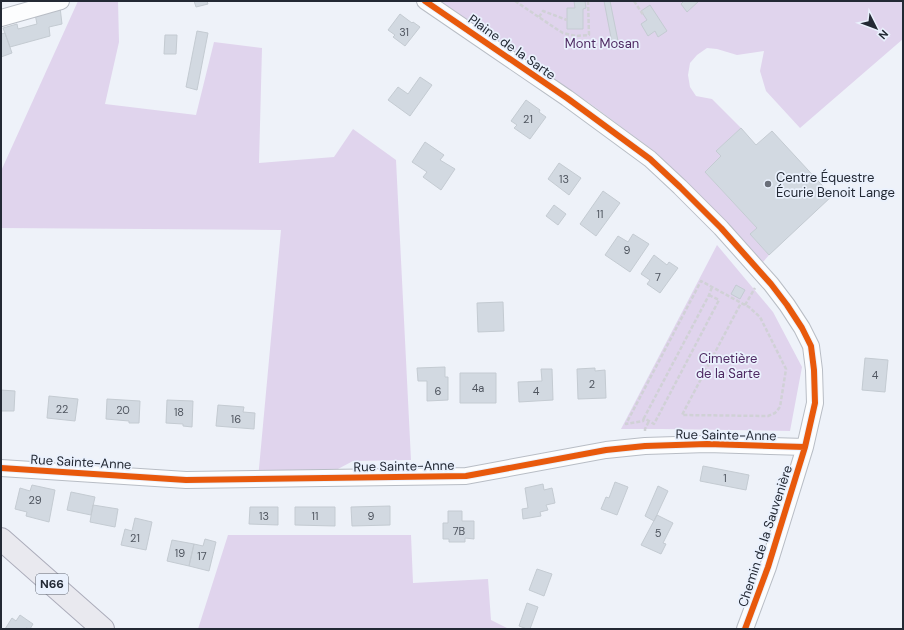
<svg xmlns="http://www.w3.org/2000/svg" width="904" height="630" viewBox="0 0 904 630" font-family="'DM Sans',sans-serif">
<style>
.green{fill:#e0d4ed}
.building{fill:#d2d9e1;stroke:#c4cbd2}
.lines{fill:none;stroke-linecap:round;stroke-linejoin:round}
.minor-casing{stroke:#b8bdc5;stroke-width:18}
.primary-casing{stroke:#abacba;stroke-width:24}
.path{stroke:#d0d1d6;stroke-width:2.5;stroke-dasharray:4 2;stroke-linecap:butt}
.minor{stroke:#fcfdfe;stroke-width:16}
.primary{stroke:#e9e9ef;stroke-width:22}
.cycleway-casing{stroke:#eaf1fd;stroke-width:8}
.cycleway{stroke:#e8590c;stroke-width:6}
.poi-dot{fill:#6a6f79;stroke:#eaf1fd;stroke-width:1.5}
.labels{text-anchor:middle;dominant-baseline:central;stroke-width:3.5;stroke-linejoin:round;paint-order:stroke}
.number-label{font-size:11px;fill:#4f555f}
.shield{fill:#eaf1fd;stroke:#5f6570;stroke-width:1}
.shield-label{font-size:12px;font-weight:bold;fill:#232934}
.park-label{font-size:13px;fill:#4e2962;stroke:#eaf1fd}
.street-label{font-size:13px;fill:#232934;stroke:#eaf1fd}
.poi-label{font-size:13px;fill:#232934;stroke:#eaf1fd;text-anchor:start}
</style>
<rect width="100%" height="100%" fill="#eef2f9"/>
<path class="green" d="M78,1H118L119,42L105,104L196,115L214,42L262,48L259,163L334,157L353,129L396,160L411,460L353,461L321,478L258,479L281,230L1,228V171Z
M439,1H903V39L800,128L766,91L760,71L764,51L737,55L717,49L707,48L697,55L690,63L688,75L690,87L696,96L712,99L741,128L716,151L721,156L705,172L757,228L750,234L769,255L763,262L655,152L592,105Z
M717,245L773,312L802,367L790,431L662,429H621Z
M228,535H411L413,583L488,579L491,620L509,629H198Z"/>
<path class="building" d="M194,1H207L208,4L196,7Z
M574,1H585L586,8L583,9V29H567V8H575Z
M604,1H610L619,46L613,48Z
M684,1H699L687,12L681,4Z
M650,5L667,31L658,37L655,31L648,36L641,24L647,20L641,11Z
M60,7L62,24L49,27L50,36L10,47L3,28L17,24L18,29L37,24L35,14Z
M400,14L412,23L413,22L420,27L405,46L393,37L395,35L388,30Z
M197,31L208,33L197,90L186,87Z
M5,33L12,53L1,57V34Z
M165,35H177L176,54H164Z
M420,77L432,85L410,116L388,100L398,87L408,94Z
M526,100L540,110L539,112L546,117L530,139L514,128L517,125L511,121Z
M741,128L756,145L772,131L832,196L769,255L750,234L757,228L705,172L721,156L716,151Z
M425,142L444,155L440,160L455,169L441,190L423,177L427,172L412,162Z
M559,163L581,178L569,195L548,179Z
M603,191L620,203L596,236L580,224Z
M554,205L566,214L558,225L546,216Z
M633,234L649,244L630,272L605,255L618,236L628,242Z
M654,255L667,265L669,262L678,268L660,293L647,284L650,280L641,274Z
M736,285L745,290L740,299L731,294Z
M503,302L504,331L478,332L477,303Z
M865,358L888,360L885,392L862,390Z
M445,367V377H448V400L427,401V381H418L417,368Z
M595,368V371L605,370L606,398L578,399L577,369Z
M541,369H552L553,400L519,402L518,382L542,381Z
M460,373H496V403H460Z
M1,390L15,391L14,411H1Z
M49,396L78,399L75,421L47,418Z
M107,399L140,401L139,423H129V421L106,419Z
M167,400L193,401L192,427L183,426V424L166,423Z
M218,405L244,407L243,412L255,413L254,429L216,426Z
M703,466L749,475L746,490L700,481Z
M615,482L628,487L617,515L601,509L606,497L609,498Z
M543,484L544,490L552,488L555,503L546,505L548,510L540,512L541,516L523,519L522,509L528,508L525,488Z
M32,485L55,490L49,522L26,516L27,512L15,509L20,488L30,491Z
M658,486L668,491L654,521L645,516Z
M71,492L95,497L91,515L67,510Z
M93,505L118,509L115,527L90,522Z
M390,506V525L352,526L351,507Z
M250,507H278V525L249,524Z
M295,507H335V526L295,525Z
M448,511H462V521H474V539L465,538V542H449V539H443V523H448Z
M657,515L673,523L663,543L666,544L661,554L641,545Z
M135,518L152,522L146,550L121,545L125,529L132,531Z
M205,539L216,542L209,571L189,566L194,544L203,546Z
M172,540L194,544L189,566L167,561Z
M537,569L552,574L544,596L529,590Z
M527,603L538,607L530,629H527L519,626Z
M20,615L33,624L30,629L26,628L25,629H5L12,618L16,621Z"/>
<g class="lines">
<g class="minor-casing">
<path id="minor" d="M425,1L567,98L650,159L680,187L721,228L771,284L787,305L802,328L811,346L814,370L815,403L805,447L768,567L745,629
M1,18L61,1
M1,468L186,480L466,476L606,450L645,446L707,444L805,447"/>
</g>
<g class="primary-casing">
<path id="primary" d="M1,539L103,629"/>
</g>
<path class="path" d="M515,1L555,28L563,33L576,36L589,35L588,1
M634,1L644,16
M539,17L543,11L567,20
M709,295L719,300L654,424L644,418L709,295L712,287
M745,305L755,288
M644,418L643,421L626,424L701,281L745,305L749,307L760,317L786,369L780,407L775,413L768,416L682,415L741,303
M645,431V429L649,421"/>
<use href="#minor" class="minor"/>
<use href="#primary" class="primary"/>
<g class="cycleway-casing">
<path id="cycleway" d="M425,1L567,98L650,159L680,187L721,228L771,284L787,305L802,328L811,346L814,370L815,403L805,447L768,567L745,629
M1,468L186,480L466,476L606,450L645,446L707,444L805,447"/>
</g>
<use href="#cycleway" class="cycleway"/>
</g>
<circle class="poi-dot" cx="768" cy="184" r="4"/>
<g class="labels">
<g class="number-label">
<text x="404" y="32">31</text>
<text x="528" y="119">21</text>
<text x="564" y="179">13</text>
<text x="600" y="214">11</text>
<text x="627" y="250">9</text>
<text x="658" y="277">7</text>
<text x="875" y="375">4</text>
<text x="592" y="384">2</text>
<text x="478" y="388">4a</text>
<text x="438" y="391">6</text>
<text x="536" y="391">4</text>
<text x="62" y="409">22</text>
<text x="123" y="410">20</text>
<text x="179" y="412">18</text>
<text x="236" y="419">16</text>
<text x="725" y="478">1</text>
<text x="35" y="500">29</text>
<text x="264" y="516">13</text>
<text x="315" y="516">11</text>
<text x="371" y="516">9</text>
<text x="459" y="531">7B</text>
<text x="658" y="533">5</text>
<text x="135" y="538">21</text>
<text x="180" y="553">19</text>
<text x="202" y="556">17</text>
</g>
<rect class="shield" x="36" y="574" width="32" height="20" rx="3"/>
<g class="shield-label">
<text x="52" y="584">N66</text>
</g>
<g class="park-label">
<text x="602" y="43">Mont Mosan</text>
<text x="728" y="358">Cimetière<tspan x="728" dy="15">de la Sarte</tspan></text>
</g>
<g class="street-label">
<text transform="translate(512 47) rotate(35)">Plaine de la Sarte</text>
<text transform="translate(726 435) rotate(1)">Rue Sainte-Anne</text>
<text transform="translate(81 462) rotate(3)">Rue Sainte-Anne</text>
<text transform="translate(404 466) rotate(-1)">Rue Sainte-Anne</text>
<text transform="translate(765 536) rotate(-72)">Chemin de la Sauvenière</text>
</g>
<g class="poi-label">
<text x="776" y="177">Centre Équestre<tspan x="776" dy="15">Écurie Benoit Lange</tspan></text>
</g>
</g>
<rect width="904" height="630" fill="none" stroke="#232934" stroke-width="4"/>
<g transform="translate(876 28) rotate(132)" stroke="#eaf1fd" stroke-width="3" paint-order="stroke">
<path d="M0-3L7 15L0 10L-7 15Z" fill="#232934"/>
<text y="-6" font-size="11" font-weight="bold" text-anchor="middle" fill="#232934">N</text>
</g>
</svg>
